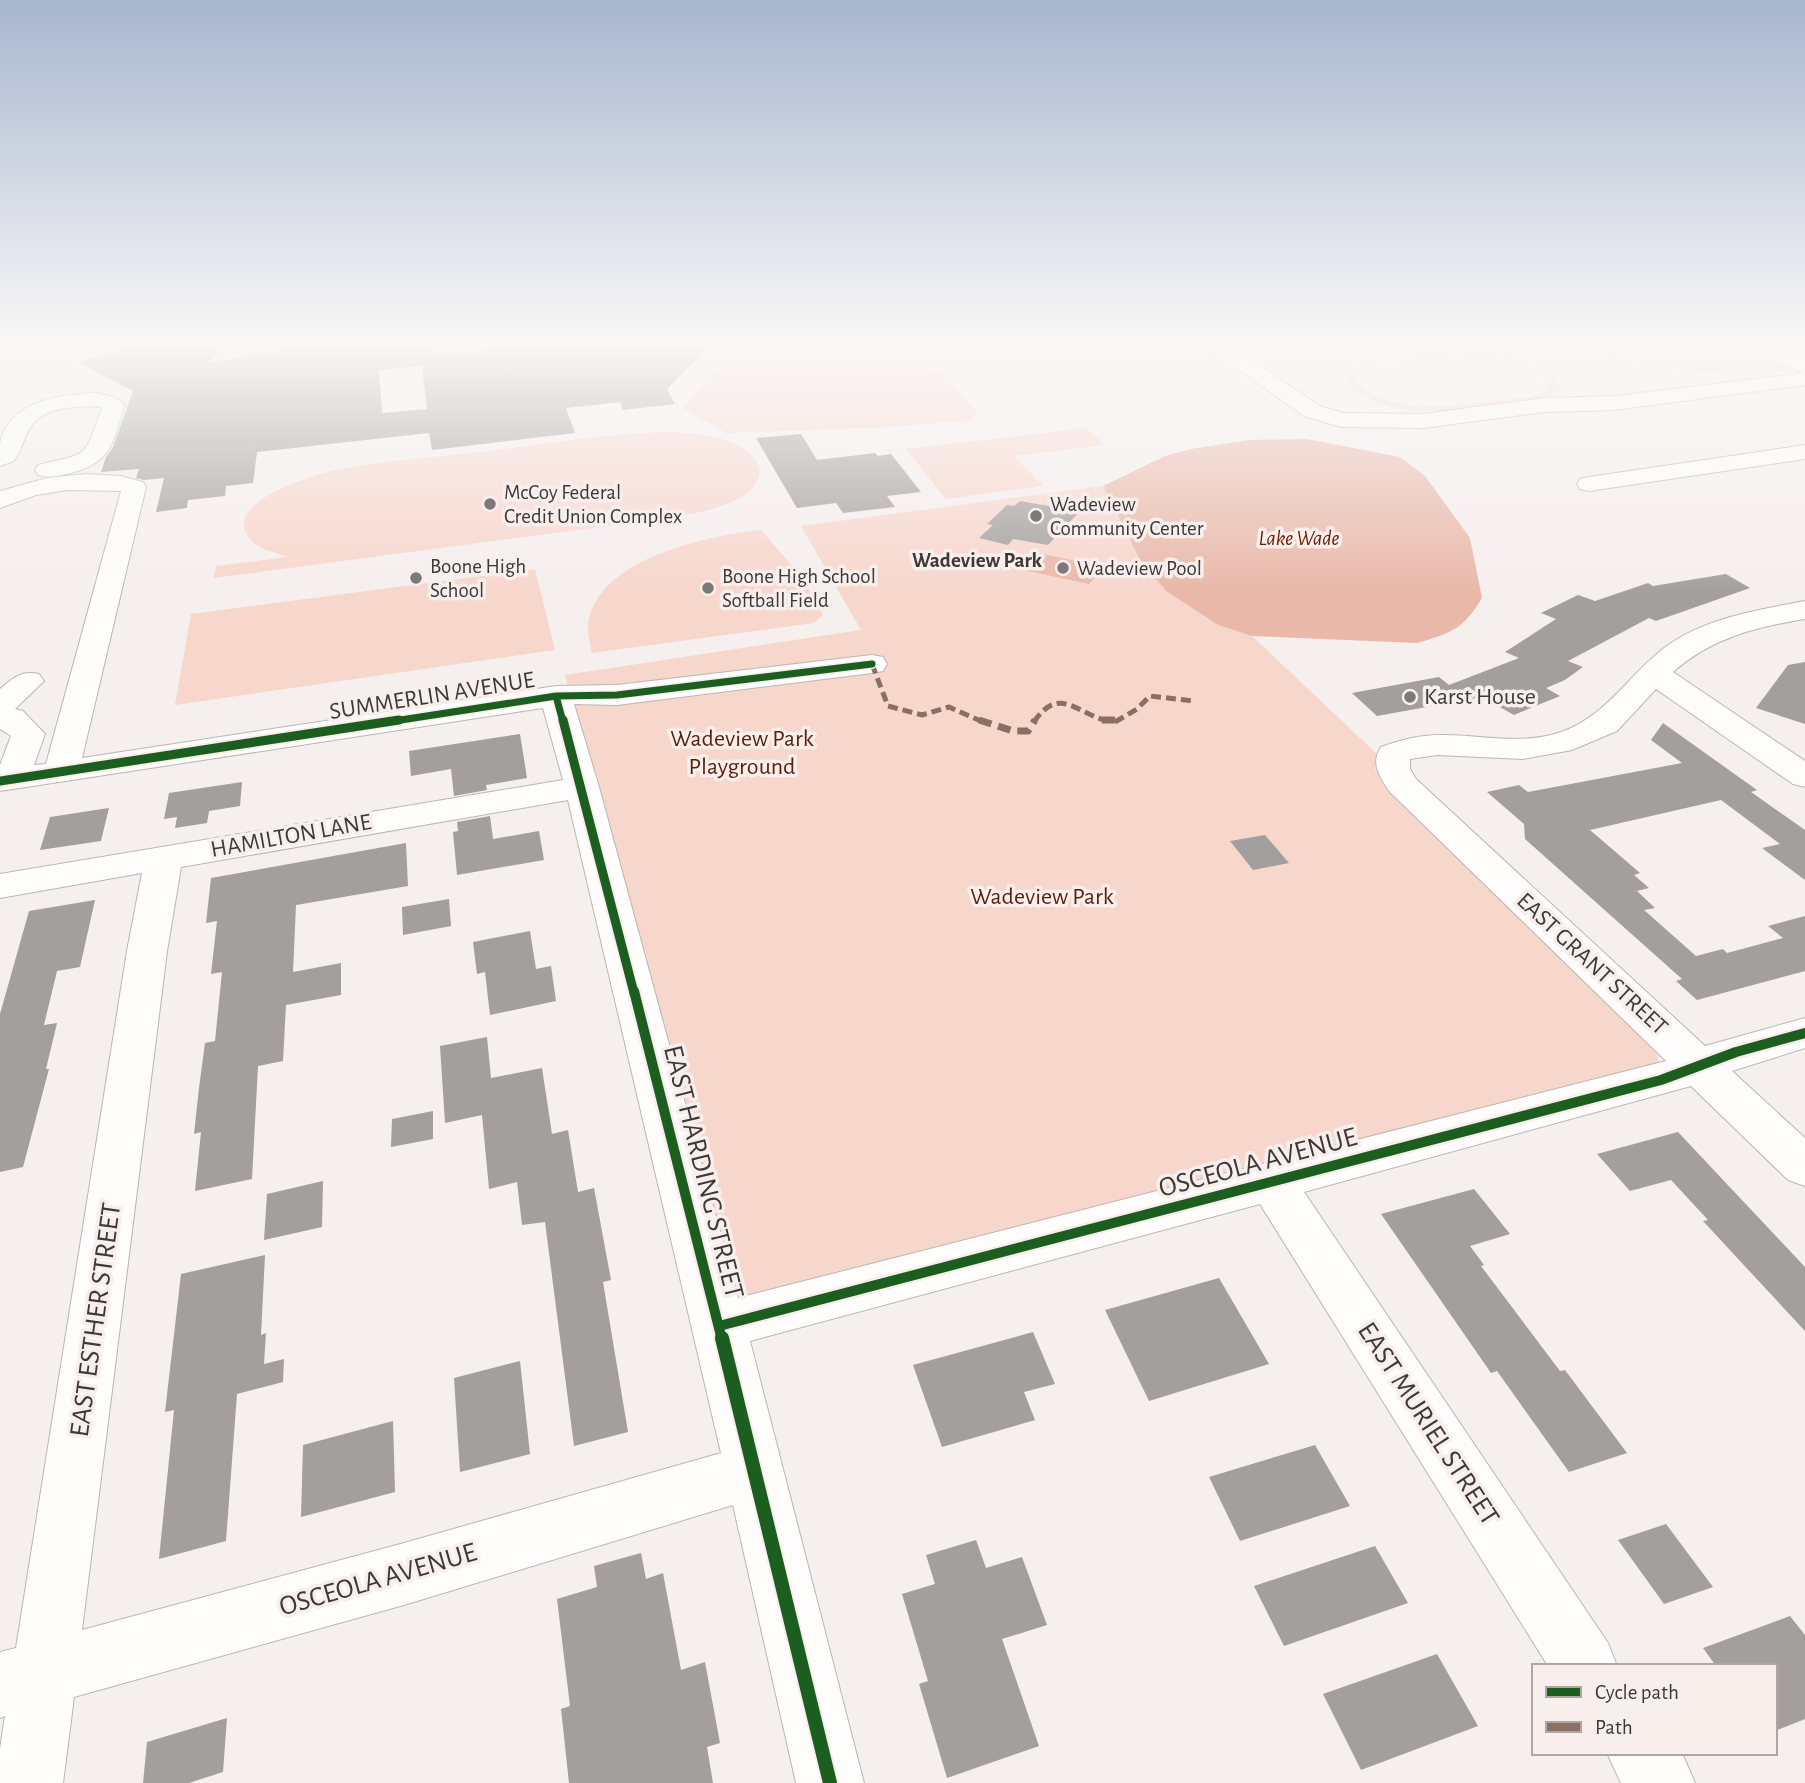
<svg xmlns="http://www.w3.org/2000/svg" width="1805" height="1783" viewBox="0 0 1805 1783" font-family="'Alegreya Sans',sans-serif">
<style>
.green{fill:#f7d6cc;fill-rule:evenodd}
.water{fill:#e9b8a9}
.building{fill:#a39f9e;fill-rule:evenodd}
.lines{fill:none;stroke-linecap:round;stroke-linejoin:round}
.minor-casing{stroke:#bab6b5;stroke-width:2}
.minor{fill:#fefdfc;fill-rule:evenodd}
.quiet-far1{stroke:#8d6e63;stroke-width:5;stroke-dasharray:10 5;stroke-linecap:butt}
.quiet{stroke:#8d6e63;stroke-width:7;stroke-dasharray:13 7;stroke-linecap:butt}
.cycleway-far3-casing{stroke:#f8eeeb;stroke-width:10}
.cycleway-far2-casing{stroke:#f8eeeb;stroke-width:13}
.cycleway-far1-casing{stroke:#f8eeeb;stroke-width:15}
.cycleway-casing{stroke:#f8eeeb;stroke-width:18}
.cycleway-far3{stroke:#1b5e20;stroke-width:7}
.cycleway-far2{stroke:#1b5e20;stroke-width:9}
.cycleway-far1{stroke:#1b5e20;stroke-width:10}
.cycleway{stroke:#1b5e20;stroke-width:14}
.poi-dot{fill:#7d7978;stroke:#f8eeeb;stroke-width:2.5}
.labels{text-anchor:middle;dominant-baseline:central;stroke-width:7;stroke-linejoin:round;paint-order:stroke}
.far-poi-label{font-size:21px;fill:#3d3938;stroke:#f8eeeb;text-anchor:start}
.far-water-label{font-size:21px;font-style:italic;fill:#6b1c01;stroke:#f8eeeb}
.far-neighbourhood-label{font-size:21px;font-weight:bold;fill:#3d3938;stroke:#f8eeeb}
.street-label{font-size:24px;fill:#3d3938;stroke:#f8eeeb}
.poi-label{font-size:24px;fill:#3d3938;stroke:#f8eeeb;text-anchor:start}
.park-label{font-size:24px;fill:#5a1e0b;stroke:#f8eeeb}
.near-street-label{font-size:28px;fill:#3d3938;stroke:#f8eeeb}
</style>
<rect width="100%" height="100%" fill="#f5efee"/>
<path class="green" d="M805,344H903L925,371L943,372L978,414L969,420L891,427L727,433L683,409L710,375L762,349Z
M1570,344H1731L1796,371C1720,376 1642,373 1570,344Z
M1472,353C1493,355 1559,364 1560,391L1543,399C1489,406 1386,430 1346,380L1347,371L1360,365ZM1456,357C1481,356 1538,361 1549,387C1538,400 1513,398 1497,400C1456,405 1385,419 1356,379L1360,371L1377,366Z
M1086,428L1105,445L1014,456L1043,486L946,499L906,449Z
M664,432C695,433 745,435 760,468C759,502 709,510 683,516L214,578L216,566L287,557C275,552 259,550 250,539C219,504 310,476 331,471C379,460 430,458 479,452C540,445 602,434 664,432Z
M1103,486L1140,560L1166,591L1218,625L1252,636L1378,755L1375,769L1387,787L1655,1048L1659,1062L1646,1072L749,1302L722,1283L565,675L861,630L801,526Z
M761,530L802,577L823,615L814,623L592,653C589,641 586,627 590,615C608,556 708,536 761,530Z
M535,569L555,650L175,705L191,614Z"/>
<path class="water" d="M1307,439L1400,457L1425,476L1470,538L1482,598C1463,629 1452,633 1417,643L1252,636L1218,625L1166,591L1140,560L1103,486L1165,456L1191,449L1249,440Z
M1039,553L1104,567L1089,584L1023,570Z"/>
<path class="building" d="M139,344H226L208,363L306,344H433V354L534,344H711L667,389L675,404L623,410L620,402L566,408L575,433L432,450L429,433L257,452L253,483L226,486L225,496L188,500L187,508L156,512L164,478L144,480L136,478L139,469L101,472L106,457L113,447L133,391L77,362ZM422,366L427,409L382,413L379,370Z
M801,434L817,460L875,453L878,456L891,454L921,492L887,496L895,507L843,513L836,503L797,508L756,438Z
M1020,501L1054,507L1058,502L1084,507L1048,545L1013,539L1008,545L979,538L993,525L987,524L1007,505L1014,506Z
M1726,574L1750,588L1656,621L1649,618L1568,661L1583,667L1565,680L1546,688L1560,696L1514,715L1482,697L1377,716L1352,693L1439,677L1449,685L1519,658L1505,652L1556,619L1541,613L1578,595L1595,601L1648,583L1653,586Z
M1805,662V724L1756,708L1788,665Z
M1663,723L1757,790L1751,792L1805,830V880L1762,848L1780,844L1721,800L1590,830L1640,873L1634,875L1649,888L1637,891L1655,908L1644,910L1696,956L1723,949L1727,953L1783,938L1768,926L1805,916V971L1697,1000L1676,981L1682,979L1525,839L1524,824L1487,792L1519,785L1528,792L1682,763L1651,740Z
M520,734L527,778L486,785L487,790L454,796L451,769L411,776L409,751Z
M242,782L240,806L209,811L207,823L175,828L177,817L164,819L169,793Z
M109,808L101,841L40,850L50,817Z
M490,816L493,839L539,831L544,860L457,875L453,832L458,831L457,822Z
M1265,835L1289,863L1253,870L1230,841Z
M406,843L408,886L296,905L293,972L341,963V995L286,1005L283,1061L258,1066L252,1179L195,1191L201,1132L194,1134L199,1088L205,1043L215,1041L222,972L211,974L217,921L206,923L211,878Z
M449,899L451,926L403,935L402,907Z
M95,900L80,967L57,971L44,1025L57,1023L46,1069H49L23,1167L0,1172V1014L29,911Z
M530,931L536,969L551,966L556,1001L490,1015L485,972L477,974L473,942Z
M487,1037L491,1078L542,1068L552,1134L568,1130L578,1192L594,1188L611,1280L603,1282L628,1432L574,1446L545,1222L522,1225L517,1182L489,1189L482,1115L445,1123L440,1046Z
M433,1111V1139L391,1147L392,1119Z
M1678,1132L1805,1267V1331L1703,1221L1708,1220L1671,1180L1630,1191L1597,1154Z
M323,1181L322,1227L264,1240L267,1194Z
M1474,1189L1510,1234L1470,1246L1484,1265L1481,1266L1560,1371L1565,1370L1627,1453L1569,1472L1497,1371L1491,1373L1381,1214Z
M265,1255L261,1335L266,1333L264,1364L284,1359L283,1382L237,1394L226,1541L159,1559L174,1410L165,1412L181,1274Z
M1219,1278L1269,1364L1149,1401L1105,1310Z
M1033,1332L1055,1384L1024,1392L1035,1420L942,1447L913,1365Z
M520,1361L530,1454L460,1472L454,1378Z
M393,1421L395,1492L301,1517L303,1445Z
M1315,1445L1350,1506L1240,1541L1209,1477Z
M1666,1524L1713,1587L1664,1604L1618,1540Z
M976,1540L986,1568L1022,1557L1047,1625L1002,1639L1039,1746L947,1778L919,1684L928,1681L902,1594L935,1584L926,1555Z
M1375,1546L1408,1603L1284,1646L1254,1586Z
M641,1553L646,1579L663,1573L681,1670L705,1662L720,1743L707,1747L713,1783H569L561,1709L570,1706L557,1599L597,1587L594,1566Z
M1790,1616L1805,1635V1719L1775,1731V1666H1716L1703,1648Z
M1437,1654L1478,1726L1361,1770L1323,1694Z
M227,1718L223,1772L189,1783H143L147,1742Z"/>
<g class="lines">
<g class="minor-casing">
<path id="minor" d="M96,344H117L118,346L115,350C106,352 101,352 96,344Z
M1203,344H1227L1320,406L1343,413L1423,414L1545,398L1614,396L1804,373L1742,348L1739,344H1767L1805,360V385L1614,410L1545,412L1423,428L1341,427L1304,416Z
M96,393L114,397L125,404C113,440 113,463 71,473C60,476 49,478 38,475L35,470L38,465C91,452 83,460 102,407C82,405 44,407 32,425C24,436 22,450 14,461L0,466C0,459 0,451 0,444C8,401 60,394 96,393Z
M1805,445V459L1589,491L1580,489L1577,484L1580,479L1589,477Z
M86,474L121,476L143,482L146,487L82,758L556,686L617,685L872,655L883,657L887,664L883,671L872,673L617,705L574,704L599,787L738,1298L1666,1061L1390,792C1380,778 1370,763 1381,747C1400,740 1419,735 1439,735C1479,734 1521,746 1561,732C1605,717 1628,676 1664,648C1704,618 1757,610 1805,601V619C1756,627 1711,638 1673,672L1805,761V787L1793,784L1656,689L1617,731L1572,750L1523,759L1437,755L1410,759V769L1416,779L1705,1046L1805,1018V1048L1732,1071L1805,1138V1186L1788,1180L1691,1086L1304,1192L1608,1643L1617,1666H1548L1260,1204L750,1341L864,1783H796L733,1505L404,1605L74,1697L63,1783H0V1749L5,1716L0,1718V1652L16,1648L127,951L142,873L0,898V874L563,780L543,708L0,791V765L11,736L0,729V689C13,678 21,670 39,674L44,681L15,709L23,711L45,734L34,765L46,764L121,491L67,490L36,495L0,508V491L47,478ZM568,800L721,1453L404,1543L82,1630L167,951L181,867Z
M1607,1753H1682L1695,1783H1621Z"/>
</g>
<use href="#minor" class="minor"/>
<path class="quiet-far1" d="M872,664L888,706L922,715L949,707L983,722
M1034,722C1060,683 1078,716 1112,722
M1115,722L1137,709L1150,696L1194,701"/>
<path class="quiet" d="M979,720L1013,731H1028L1035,720
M1102,720H1118"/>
<g class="cycleway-far3-casing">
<path id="cycleway-far3" d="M556,696L563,722
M388,722L556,696L617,695L872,664"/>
</g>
<g class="cycleway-far2-casing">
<path id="cycleway-far2" d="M563,720L634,993
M0,781L399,720"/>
</g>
<g class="cycleway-far1-casing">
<path id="cycleway-far1" d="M634,991L722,1340
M719,1326L1661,1080L1736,1052L1805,1033"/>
</g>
<g class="cycleway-casing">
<path id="cycleway" d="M722,1338L830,1783"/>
</g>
<use href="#cycleway-far3" class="cycleway-far3"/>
<use href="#cycleway-far2" class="cycleway-far2"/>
<use href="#cycleway-far1" class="cycleway-far1"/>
<use href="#cycleway" class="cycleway"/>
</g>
<linearGradient id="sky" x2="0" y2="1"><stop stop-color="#a8b6cf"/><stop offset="0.58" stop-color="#faf8f7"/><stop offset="1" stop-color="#faf8f7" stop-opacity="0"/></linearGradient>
<rect width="1805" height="594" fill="url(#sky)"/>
<g class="poi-dot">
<circle cx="490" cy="504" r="7"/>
<circle cx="1036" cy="516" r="7"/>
<circle cx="1063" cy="568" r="7"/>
<circle cx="416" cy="578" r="7"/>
<circle cx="708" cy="588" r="7"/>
<circle cx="1410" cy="697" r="7"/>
</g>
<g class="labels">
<g class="far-poi-label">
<text x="504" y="492">McCoy Federal<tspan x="504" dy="24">Credit Union Complex</tspan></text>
<text x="1050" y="504">Wadeview<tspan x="1050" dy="24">Community Center</tspan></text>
<text x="430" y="566">Boone High<tspan x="430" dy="24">School</tspan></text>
<text x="1077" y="568">Wadeview Pool</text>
<text x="722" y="576">Boone High School<tspan x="722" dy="24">Softball Field</tspan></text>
</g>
<g class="far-water-label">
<text x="1299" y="538">Lake Wade</text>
</g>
<g class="far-neighbourhood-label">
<text x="977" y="560">Wadeview Park</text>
</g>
<g class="street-label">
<text transform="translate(432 696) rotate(-9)">SUMMERLIN AVENUE</text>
<text transform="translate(291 836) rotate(-10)">HAMILTON LANE</text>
<text transform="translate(1592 964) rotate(43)">EAST GRANT STREET</text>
</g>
<g class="poi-label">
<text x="1424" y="697">Karst House</text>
</g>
<g class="park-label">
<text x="742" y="739">Wadeview Park<tspan x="742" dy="28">Playground</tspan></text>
<text x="1042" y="897">Wadeview Park</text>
</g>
<g class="near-street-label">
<text transform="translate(1258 1163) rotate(-15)">OSCEOLA AVENUE</text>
<text transform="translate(703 1172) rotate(76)">EAST HARDING STREET</text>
<text transform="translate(96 1320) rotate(-82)">EAST ESTHER STREET</text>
<text transform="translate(1428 1424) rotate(57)">EAST MURIEL STREET</text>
<text transform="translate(378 1580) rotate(-16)">OSCEOLA AVENUE</text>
</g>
</g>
<rect x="1532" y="1664" width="245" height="91" fill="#f8eeeb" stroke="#ada6a3" stroke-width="2"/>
<rect x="1546" y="1687" width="35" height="10" fill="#1b5e20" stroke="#ada6a3" stroke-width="2"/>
<text x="1595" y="1699" font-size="21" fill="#3d3938">Cycle path</text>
<rect x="1546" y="1722" width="35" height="10" fill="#8d6e63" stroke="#ada6a3" stroke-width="2"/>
<text x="1595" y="1734" font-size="21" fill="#3d3938">Path</text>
</svg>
